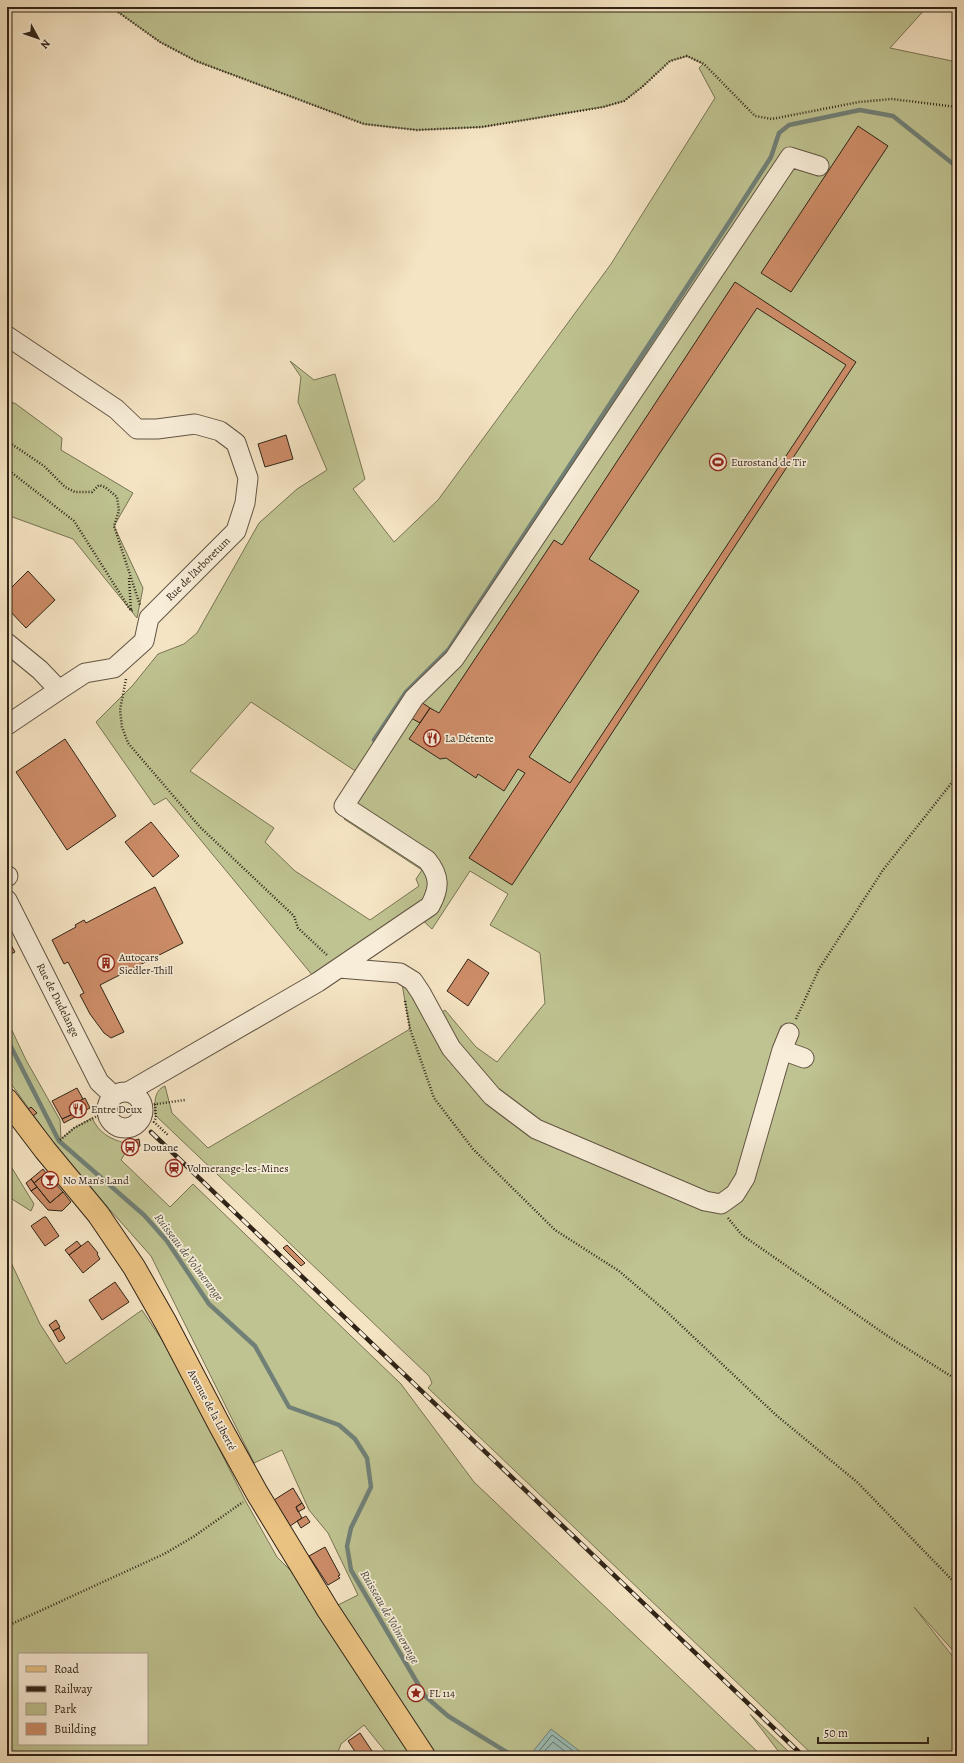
<svg xmlns="http://www.w3.org/2000/svg" width="964" height="1763" viewBox="0 0 964 1763" font-family="Alegreya,serif">
<style>
.green{fill:#bfc391;stroke:#787454;fill-rule:evenodd}
.water{fill:#9cbeb7;stroke:#718077}
.lines{fill:none;stroke-linecap:round;stroke-linejoin:round}
.shore{stroke:#667168;stroke-width:1}
.stream{stroke:#718077;stroke-width:4.5}
.building{fill:#cd8d68;stroke:#302418;fill-rule:evenodd}
.minor-casing{stroke:#615443;stroke-width:21}
.major-casing{stroke:#302418;stroke-width:24}
.path{stroke:#302418;stroke-width:2.5;stroke-dasharray:1 2;stroke-linecap:butt}
.minor{stroke:#f8edd8;stroke-width:19}
.major{stroke:#eac282;stroke-width:22}
.rail-casing{stroke:#302418;stroke-width:4.5}
.rail{stroke:#f8edd8;stroke-width:3;stroke-dasharray:9;stroke-linecap:butt}
.labels{text-anchor:middle;dominant-baseline:central;stroke-width:3.5;stroke-linejoin:round;paint-order:stroke}
.poi-label{font-size:11px;fill:#302418;stroke:#f8edd8;text-anchor:start}
.street-label{font-size:11px;fill:#302418;stroke:#f8edd8}
.water-label{font-size:12px;font-style:italic;fill:#505248;stroke:#f8edd8}
</style>
<rect width="100%" height="100%" fill="#f5e4c3"/>
<filter id="stains"><feTurbulence type="fractalNoise" baseFrequency=".005" numOctaves="4"/><feColorMatrix values="0 0 0 0 .2 0 0 0 0 .09 0 0 0 0 .02 0 0 0 .5 -.17"/></filter>
<radialGradient id="worn" r=".72"><stop offset=".6" stop-color="#630" stop-opacity="0"/><stop offset="1" stop-color="#630" stop-opacity=".3"/></radialGradient>
<path class="green" d="M111,7H927L890,48L957,62V1655L914,1607L957,1662V1756H814L428,1388L432,1383L429,1376L155,1115C155,1104 153,1091 165,1086L172,1113L208,1148L410,1029L400,973L434,1018L445,1010L476,1047L497,1062L545,1003L540,953L490,925L508,894L470,871L432,929L417,915L318,982L166,798L154,805L96,722L133,685L158,654L184,644L197,633L259,523L297,489L327,470L298,402L301,377L290,361L314,380L335,374L365,479L353,489L394,542L438,500L611,264L715,98L699,68L703,64L687,56L670,61L642,87L624,101L603,107L482,127L417,130L364,124L196,61L160,42ZM251,702L363,776L350,810L344,819L422,870L416,879L419,886L370,920L295,871L265,842L274,828L190,771Z
M7,400L16,404L62,438L61,450L133,493L114,526L143,588L137,618L73,539L7,515Z
M7,1020L26,1060L60,1120L61,1139L74,1128L92,1118C99,1133 110,1139 125,1143L127,1150L121,1160L170,1207L193,1184L401,1384L474,1482L762,1756H389L364,1725L341,1744L338,1752H331L328,1754L329,1756H7V1254L40,1324L66,1364L142,1310L172,1355L245,1500L277,1557L292,1572L303,1591L328,1610L358,1595L328,1533L309,1510L282,1450L254,1463L151,1256L64,1158L7,1078ZM19,1654H147V1744H19Z
M7,1160L34,1204L31,1211L7,1196Z
M750,1714L793,1756H782Z"/>
<path class="water" d="M551,1729L586,1756H531V1754Z"/>
<g class="lines">
<path class="shore" d="M535,1756L552,1735L580,1756
M540,1756L553,1742L571,1756"/>
<path class="stream" d="M374,740L406,692L449,649L730,221L771,157L779,133L789,125L860,110L893,116L957,167
M7,1039L59,1141L144,1215L167,1241L209,1304L255,1346L289,1407L339,1425L355,1439L367,1458L371,1487L351,1528L347,1546L351,1570L425,1696L448,1716L513,1756"/>
</g>
<path class="building" d="M858,126L888,146L791,292L761,273Z
M735,282L856,362L512,885L469,858L525,773L518,769L504,791L478,774L476,778L446,758L440,759L409,739L430,708L439,713L554,540L562,545ZM757,308L846,365L570,783L529,757L639,591L589,559Z
M286,435L293,459L265,467L258,444Z
M28,571L55,600L26,628L7,608V592Z
M421,702L430,708L420,723L411,718Z
M65,739L116,816L67,850L16,772Z
M151,822L179,856L153,877L125,842Z
M155,887L183,943L100,985L124,1032L111,1038L104,1033L90,1014L80,995L84,993L68,962L64,964L52,940L76,927L75,925L84,920L86,923Z
M7,938L15,952L7,956Z
M468,959L489,973L468,1006L447,991Z
M77,1088L83,1099L69,1107L73,1114L62,1119L52,1101Z
M85,1098L90,1108L74,1116L69,1107Z
M31,1107L37,1113L31,1117L26,1111Z
M73,1114L75,1117L64,1123L62,1119Z
M139,1139L140,1146L127,1150L125,1143Z
M43,1169L46,1173L34,1183L31,1179Z
M46,1173L63,1192L50,1203L34,1183Z
M31,1179L37,1187L31,1191L26,1183Z
M37,1187L50,1203L63,1192L71,1202L62,1211L48,1210L31,1191Z
M44,1217H46L59,1236L45,1246L31,1226Z
M77,1241L81,1246L69,1255L65,1250Z
M88,1241L98,1253L97,1254L100,1259L83,1273L69,1255Z
M287,1245L305,1263L301,1266L283,1248Z
M115,1282L129,1302L102,1320L89,1300Z
M56,1320L60,1327L53,1331L49,1325Z
M59,1328L65,1338L59,1342L53,1331Z
M293,1488L302,1503L296,1507L302,1518L290,1526L274,1500Z
M302,1503L305,1508L298,1512L296,1507Z
M306,1516L310,1522L301,1528L297,1521Z
M325,1547L340,1575L338,1576L340,1578L328,1585L309,1556Z
M360,1733L372,1751L365,1756H358L348,1741Z"/>
<g class="lines">
<g class="minor-casing">
<path id="minor" d="M7,336L116,409L137,429H157L195,424L220,431L236,443L248,478L245,503L236,531L149,618L144,641L114,668L85,673L59,690
M7,643L40,670L59,690L7,725
M7,877L8,876
M7,900L99,1082L114,1096
M339,968L400,973L413,981L421,993L451,1048L492,1096L536,1129L705,1201L721,1204L735,1194L745,1178L782,1050L804,1058
M782,1050L789,1033
M128,1092L318,982L430,906C440,888 440,876 427,860L344,806L414,698L454,659L790,157L819,166
M107 1110a18 18 0 1 1 36 0a18 18 0 1 1-36 0Z"/>
</g>
<g class="major-casing">
<path id="major" d="M7,1100L45,1150L98,1214L134,1267L166,1323L220,1426L257,1493L328,1610L424,1756"/>
</g>
<path class="path" d="M111,7L160,42L196,61L364,124L417,130L482,127L603,107L624,101L642,87L670,61L687,56L704,64L755,116L772,119L859,102L892,99L957,107
M7,441L44,466L65,487L75,492H92L99,485L105,487L117,497L119,511L114,526L140,605
M7,469L74,521L131,611L134,609
M129,578L131,611
M126,679L120,710L122,727L128,743L200,827L294,916L298,928L328,956
M405,1001L410,1029L434,1098L473,1149L555,1230L619,1271L667,1312L776,1415L857,1482L957,1585
M796,1019L819,969L883,870L957,776
M155,1104L156,1118L154,1122L168,1135
M142,1106L185,1100
M60,1140L74,1128L107,1111
M728,1218L742,1235L889,1337L957,1380
M7,1626L164,1554L193,1537L243,1502
M328,1754L330,1756"/>
<use href="#minor" class="minor"/>
<use href="#major" class="major"/>
<g class="rail-casing">
<path id="rail" d="M151,1132L803,1756"/>
</g>
<use href="#rail" class="rail"/>
</g>
<defs>
<g id="stadium-ring" transform="scale(0.9)"><circle r="9.5" fill="#f8edd8" stroke="#8f2418" stroke-width="1.5"/><path d="M0-5a6.5 5 0 1 0 0 10a6.5 5 0 1 0 0-10ZM-3.5-1.8h7v3.6h-7Z" fill="#8f2418"/></g>
<g id="restaurant-ring" transform="scale(0.9)"><circle r="9.5" fill="#f8edd8" stroke="#8f2418" stroke-width="1.5"/><path d="M-5-6h1v4h1v-4h1v4h1v-4h1v5L-1.5 .5V6h-2V.5L-5-1ZM5-6V6H3V1.5H1.5Q1.5-4 5-6Z" fill="#8f2418"/></g>
<g id="building-ring" transform="scale(0.9)"><circle r="9.5" fill="#f8edd8" stroke="#8f2418" stroke-width="1.5"/><path d="M-4-6H4V6H1V3H-1V6H-4ZM-2.5-4.3h1.7v1.8h-1.7ZM.8-4.3h1.7v1.8H.8ZM-2.5-1h1.7V.8h-1.7ZM.8-1h1.7V.8H.8Z" fill="#8f2418"/></g>
<g id="bus-ring" transform="scale(0.9)"><circle r="9.5" fill="#f8edd8" stroke="#8f2418" stroke-width="1.5"/><path d="M-5-6H5V4H4V6H2V4H-2V6H-4V4H-5ZM-3.5-4V0h7V-4ZM-3.5 1.2v1.5H-2V1.2ZM2 1.2v1.5H3.5V1.2Z" fill="#8f2418"/></g>
<g id="station-ring" transform="scale(0.9)"><circle r="9.5" fill="#f8edd8" stroke="#8f2418" stroke-width="1.5"/><path d="M-3-6H3Q5-6 5-4V2Q5 4 3 4L4.5 6H3L1.5 4h-3L-3 6H-4.5L-3 4Q-5 4-5 2V-4Q-5-6-3-6ZM-3.5-4v3h7v-3ZM-3.5 1v1.5H-2V1ZM2 1v1.5H3.5V1Z" fill="#8f2418"/></g>
<g id="bar-ring" transform="scale(0.9)"><circle r="9.5" fill="#f8edd8" stroke="#8f2418" stroke-width="1.5"/><path d="M-6-5H6L.8 .8V4.5H3.5V6h-7V4.5H-.8V.8Z" fill="#8f2418"/></g>
<g id="sight-ring" transform="scale(0.9)"><circle r="9.5" fill="#f8edd8" stroke="#8f2418" stroke-width="1.5"/><path d="M0-6L1.8-2.2L6-1.7L2.9 1.2L3.7 5.4L0 3.3L-3.7 5.4L-2.9 1.2L-6-1.7L-1.8-2.2Z" fill="#8f2418"/></g>
</defs>
<g fill-rule="evenodd">
<use href="#stadium-ring" x="718" y="462"/>
<use href="#restaurant-ring" x="432" y="738"/>
<use href="#building-ring" x="106" y="963"/>
<use href="#restaurant-ring" x="78" y="1109"/>
<use href="#bus-ring" x="130" y="1147"/>
<use href="#station-ring" x="174" y="1168"/>
<use href="#bar-ring" x="50" y="1180"/>
<use href="#sight-ring" x="416" y="1693"/>
</g>
<g class="labels">
<g class="poi-label">
<text x="731" y="462">Eurostand de Tir</text>
<text x="445" y="738">La Détente</text>
<text x="119" y="957">Autocars<tspan x="119" dy="13">Siedler-Thill</tspan></text>
<text x="91" y="1109">Entre Deux</text>
<text x="143" y="1147">Douane</text>
<text x="187" y="1168">Volmerange-les-Mines</text>
<text x="63" y="1180">No Man's Land</text>
<text x="429" y="1693">FL 114</text>
</g>
<g class="street-label">
<text transform="translate(198 569) rotate(-45)">Rue de l'Arboretum</text>
<text transform="translate(58 1000) rotate(63)">Rue de Dudelange</text>
<text transform="translate(212 1410) rotate(62)">Avenue de la Liberté</text>
</g>
<g class="water-label">
<text transform="translate(189 1257) rotate(53)">Ruisseau de Volmerange</text>
<text transform="translate(390 1617) rotate(60)">Ruisseau de Volmerange</text>
</g>
</g>
<rect width="964" height="1763" fill="none" stroke="#f5e4c3" stroke-width="24"/>
<rect x="8" y="8" width="948" height="1747" fill="none" stroke="#302418" stroke-width="2"/>
<rect x="12" y="12" width="940" height="1739" fill="none" stroke="#302418"/>
<rect x="18" y="1653" width="130" height="92" fill="#f8edd8" stroke="#a89d8b"/>
<rect x="26" y="1666" width="20" height="6" fill="#eac282" stroke="#a89d8b"/>
<text x="54" y="1673" font-size="12" fill="#302418">Road</text>
<rect x="26" y="1686" width="20" height="6" fill="#302418" stroke="#a89d8b"/>
<text x="54" y="1693" font-size="12" fill="#302418">Railway</text>
<rect x="26" y="1703" width="20" height="12" fill="#bfc391" stroke="#a89d8b"/>
<text x="54" y="1713" font-size="12" fill="#302418">Park</text>
<rect x="26" y="1723" width="20" height="12" fill="#cd8d68" stroke="#a89d8b"/>
<text x="54" y="1733" font-size="12" fill="#302418">Building</text>
<g transform="translate(38 38) rotate(130)" stroke="#f8edd8" stroke-width="3" paint-order="stroke">
<path d="M0-3L7 15L0 10L-7 15Z" fill="#302418"/>
<text y="-6" font-size="11" font-weight="bold" text-anchor="middle" fill="#302418">N</text>
</g>
<path d="M818 1737v6h110v-6" fill="none" stroke="#302418" stroke-width="2"/>
<text x="824" y="1737" font-size="12" fill="#302418" stroke="#f8edd8" stroke-width="3" paint-order="stroke">50 m</text>
<rect width="100%" height="100%" filter="url(#stains)"/>
<rect width="100%" height="100%" fill="url(#worn)"/>
</svg>
